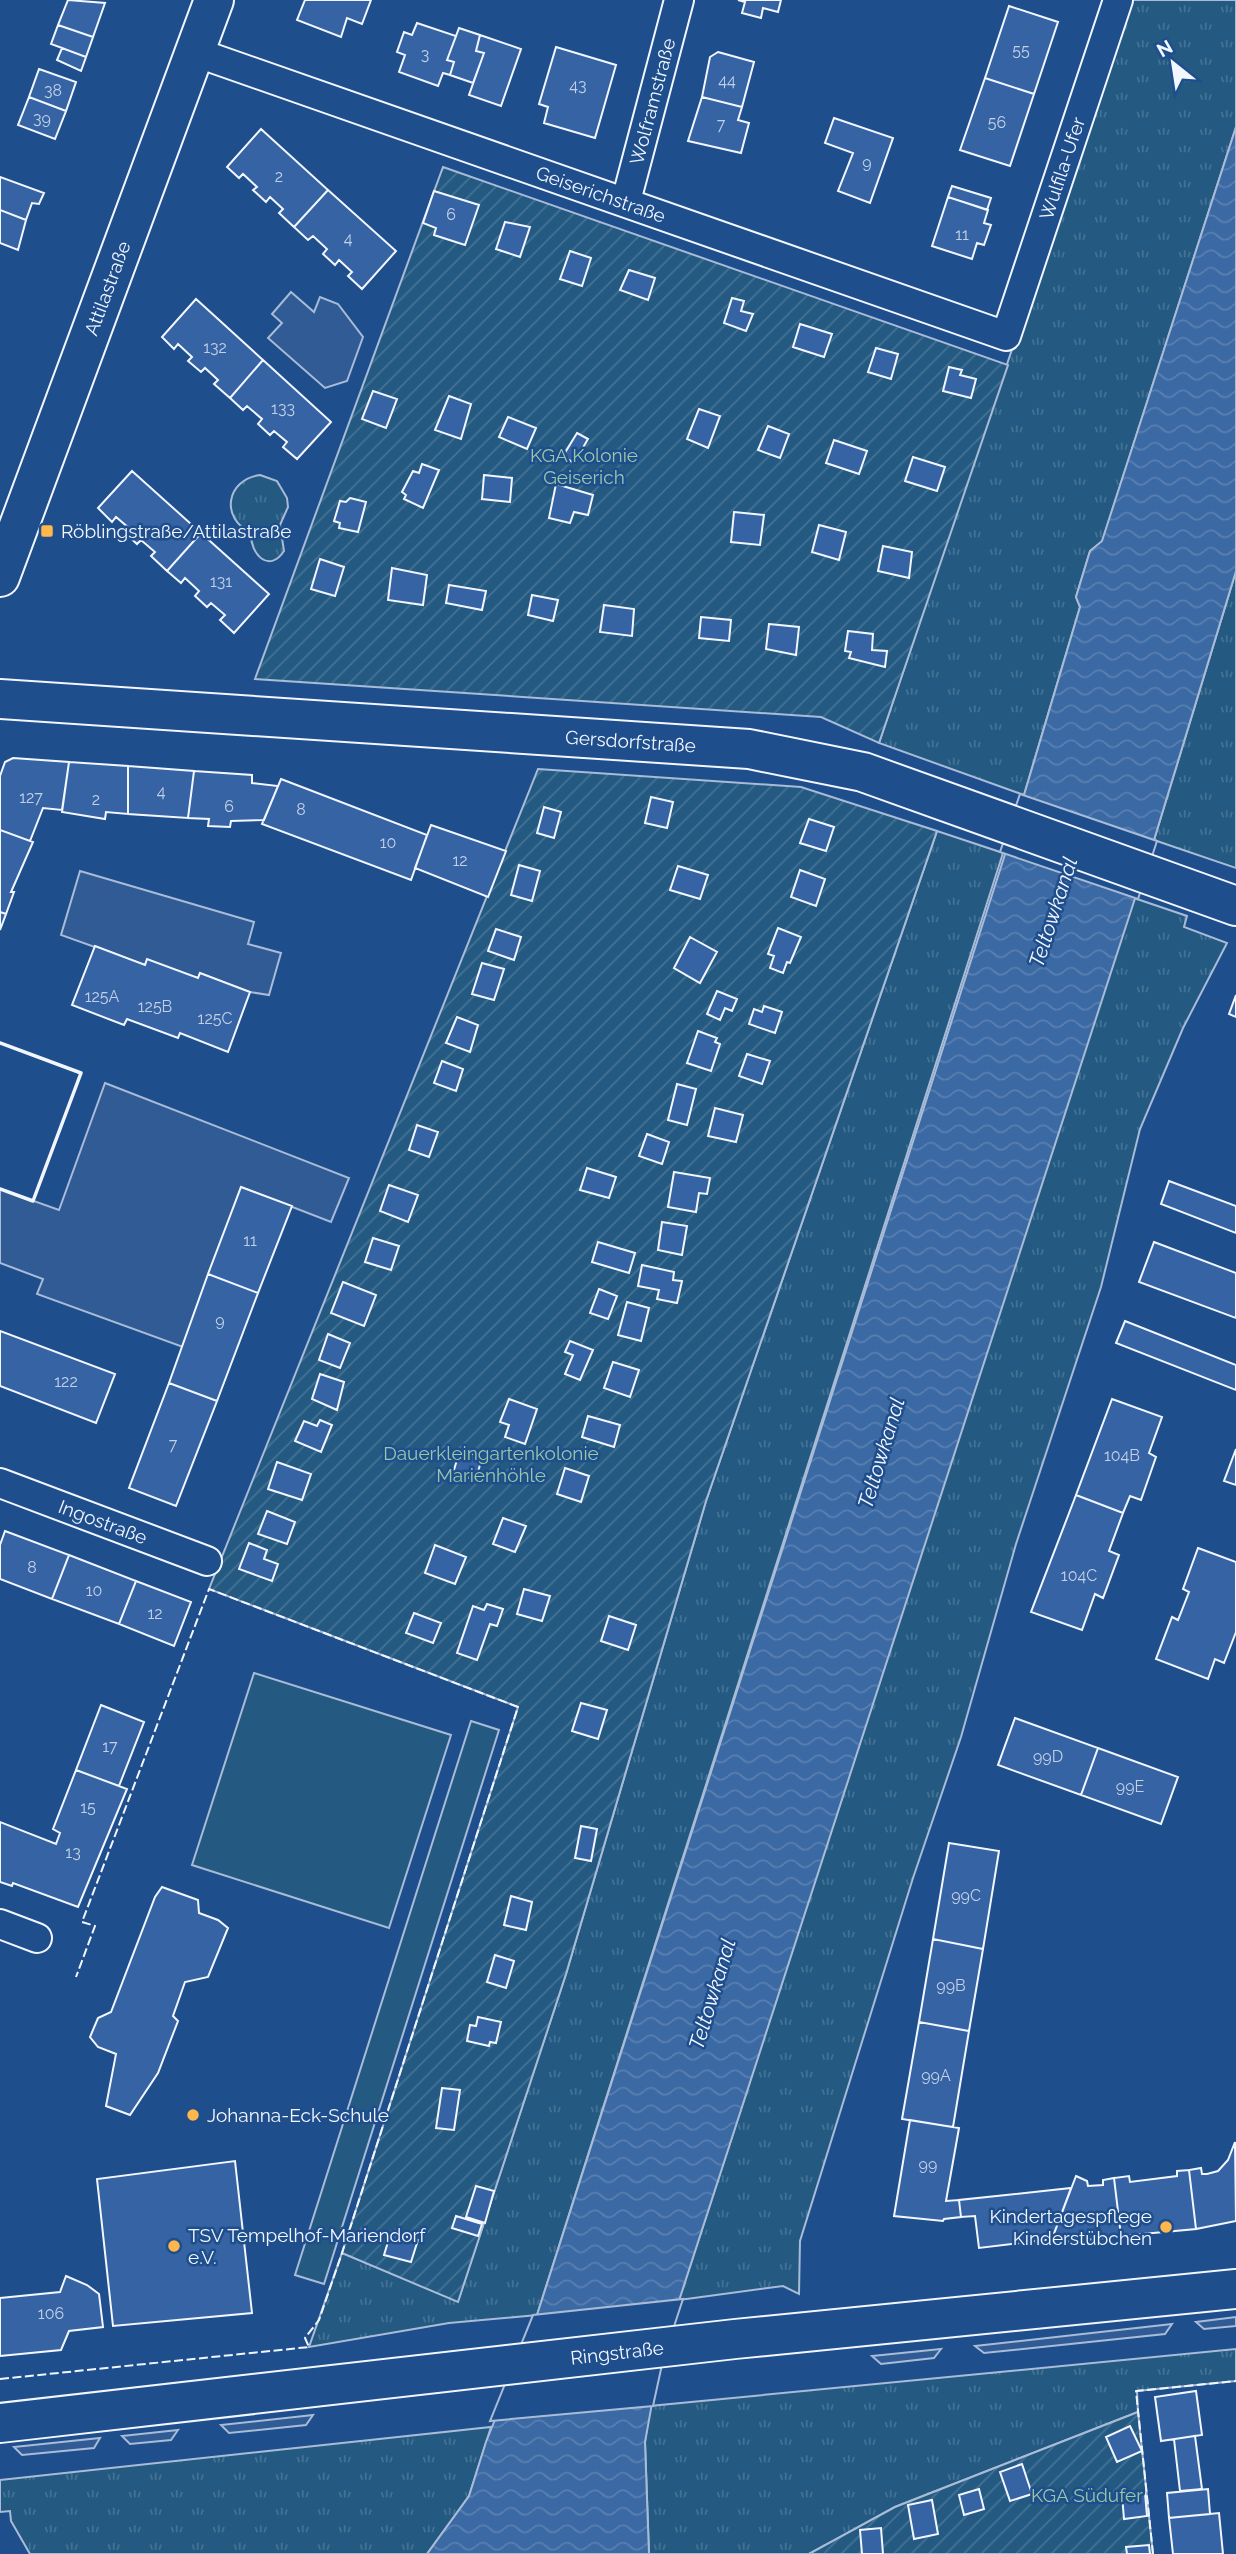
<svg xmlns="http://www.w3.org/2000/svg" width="1236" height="2554" viewBox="0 0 1236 2554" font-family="Raleway,sans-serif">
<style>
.park{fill:url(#park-tufts);stroke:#a8bbd7;stroke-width:2}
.garden{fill:url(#garden-furrows);stroke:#a8bbd7;stroke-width:2}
.pitch{fill:#245a82;stroke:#a8bbd7;stroke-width:2}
.parking{fill:#305b95;stroke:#a8bbd7;stroke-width:2}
.water{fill:url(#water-waves);stroke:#a8bbd7;stroke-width:2}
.pier{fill:#1f4e8c;stroke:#a8bbd7;stroke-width:2}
.building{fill:#3563a3;stroke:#f2f6ff;stroke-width:2}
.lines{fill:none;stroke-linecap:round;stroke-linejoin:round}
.street-casing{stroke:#f2f6ff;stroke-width:32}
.secondary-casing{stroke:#f2f6ff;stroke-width:42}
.street{stroke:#1f4e8c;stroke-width:28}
.secondary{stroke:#1f4e8c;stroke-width:38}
.fence{stroke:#f2f6ff;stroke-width:2;stroke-dasharray:9 3.5;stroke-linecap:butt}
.wall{stroke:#f2f6ff;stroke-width:3.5}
.poi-dot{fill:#ffb74d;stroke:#1f4e8c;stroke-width:2.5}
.labels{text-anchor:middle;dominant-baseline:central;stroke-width:5;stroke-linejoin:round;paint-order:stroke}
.number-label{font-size:16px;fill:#c3d1e8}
.street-label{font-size:19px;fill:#f2f6ff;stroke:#1f4e8c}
.park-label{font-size:19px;fill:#97c8a6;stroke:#1f4e8c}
.poi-label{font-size:19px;fill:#f2f6ff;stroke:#1f4e8c;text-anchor:start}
.water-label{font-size:21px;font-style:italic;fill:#f2f6ff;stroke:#1f4e8c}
</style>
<defs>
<pattern id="park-tufts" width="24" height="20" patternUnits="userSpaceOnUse" patternTransform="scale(1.75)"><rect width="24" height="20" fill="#245a82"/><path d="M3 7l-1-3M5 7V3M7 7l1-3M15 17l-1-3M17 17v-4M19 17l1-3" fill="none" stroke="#447295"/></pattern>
<pattern id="garden-furrows" width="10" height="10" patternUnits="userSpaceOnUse" patternTransform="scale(1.75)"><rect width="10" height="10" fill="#245a82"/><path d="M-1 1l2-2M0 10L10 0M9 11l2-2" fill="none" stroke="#447295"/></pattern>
<pattern id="water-waves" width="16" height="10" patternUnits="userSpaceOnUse" patternTransform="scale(1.75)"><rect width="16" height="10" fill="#3b69a3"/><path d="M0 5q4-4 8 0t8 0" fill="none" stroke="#587fb1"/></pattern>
</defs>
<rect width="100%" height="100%" fill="#1f4e8c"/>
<path class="park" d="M1130,0H1236V127L1102,542L1090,551L1076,597L1080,607L1024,795L879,743Z
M260,475L277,481L287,498L288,507L280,525L284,551C269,574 250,554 251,533C220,518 226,480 260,475Z
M1236,571V868L1154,840Z
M937,831L1003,853L537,2315L449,2323L309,2347L342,2253L458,2301L566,1974L706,1501Z
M1134,898L1187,916L1184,927L1227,943L1183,1028L1140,1129L1101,1287L1016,1544L961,1737L913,1878L800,2241L799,2294L783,2286L679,2300Z
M1236,2349V2381L1137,2391L1138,2412L895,2507L809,2554H649L645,2442L650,2406Z
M491,2427L469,2496L427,2554H30L11,2521L10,2511L0,2512V2480Z"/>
<path class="garden" d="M443,167L1008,365L879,743L821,717L255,679Z
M538,769L801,787L937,831L706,1501L566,1974L458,2302L342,2253L518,1707L209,1589Z
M1138,2412L1153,2554H809L895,2507Z"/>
<path class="pitch" d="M254,1673L451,1735L389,1928L192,1865Z
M471,1721L499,1730L324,2284L295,2275Z"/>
<path class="parking" d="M291,292L314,312L320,297L338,304L363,337L347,381L325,388L268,338L282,323L272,314Z
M80,871L254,922L248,944L281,953L269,995L250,992L200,973L198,978L145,965L61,935Z
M105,1083L349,1178L331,1222L241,1187L183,1347L37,1294L43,1279L0,1263V1189L59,1210Z
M1236,2317V2326L1204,2329L1196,2322Z
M1172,2324L1165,2334L984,2353L975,2346Z
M941,2349L934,2358L881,2364L872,2356Z
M313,2415L306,2425L229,2433L221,2425Z
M178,2430L171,2440L130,2444L122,2436Z
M100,2438L94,2448L22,2455L14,2447Z"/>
<path class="water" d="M1236,127V571L1154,840L660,2359L645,2442L649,2554H427L469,2496L486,2442L537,2315L1024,795L1080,607L1076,597L1090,551L1102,541Z"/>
<path class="pier" d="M1020,794L1157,841L1138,899L1000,852Z
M683,2299L663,2360L653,2406L490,2421L533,2315Z"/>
<path class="building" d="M68,0L105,3L93,37L58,25Z
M305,0H371L362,24L347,18L341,37L297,20Z
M738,0H781L778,12L763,8L761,18L742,13L745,2Z
M1009,6L1058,22L1034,94L985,78Z
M417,23L456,36L447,60L454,62L450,75L443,73L438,86L399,72L405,55L397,52L404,32L412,35Z
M58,25L93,37L86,57L51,44Z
M459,28L480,35L476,51L484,53L473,83L450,75L454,62L447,60Z
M480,35L521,49L501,106L469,95L484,53L476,51Z
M556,47L616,65L595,138L544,123L548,107L539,104Z
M62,48L86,57L81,71L57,60Z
M718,52L754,62L742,107L702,97L710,57Z
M39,69L76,82L66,111L29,97Z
M985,78L1034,94L1010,166L960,150Z
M29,97L66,111L55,139L18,125Z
M702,97L742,107L738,120L749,123L741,153L688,141Z
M834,118L893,138L870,203L838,191L853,153L825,143Z
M261,129L328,190L294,227L279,213L283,209L270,197L266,202L253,190L257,187L243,174L239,178L227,167Z
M0,177L44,193L39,204L32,203L26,220L0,210Z
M952,186L991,198L987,210L948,197Z
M328,190L396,251L362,289L348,276L352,272L339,260L335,265L323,254L327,249L313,236L308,240L294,227Z
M434,191L479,205L465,245L434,235L436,228L423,223Z
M948,197L988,210L984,223L991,225L984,245L977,243L972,259L932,246Z
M0,210L26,220L18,250L0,243Z
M505,222L530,227L520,257L496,249Z
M570,251L591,258L582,286L560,279Z
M629,270L655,278L648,300L620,290Z
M732,298L744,301L741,311L753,314L746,331L724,323Z
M196,299L263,360L230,398L214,384L218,380L205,368L201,372L188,361L192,357L178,344L174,349L162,337Z
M800,324L832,334L824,357L793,347Z
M876,348L898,354L891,379L868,372Z
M263,360L331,422L297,459L283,447L287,442L274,431L270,435L258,424L262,419L247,406L243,410L230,398Z
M949,367L962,370L960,375L976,379L971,398L943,391Z
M373,391L397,399L386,428L362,419Z
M449,396L471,404L461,439L435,430Z
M699,409L720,416L708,448L687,439Z
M508,417L536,428L527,449L499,437Z
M768,426L789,434L780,458L758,450Z
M577,433L588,439L574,463L563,456Z
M834,440L867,451L859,474L826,463Z
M913,457L945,467L937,491L905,481Z
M422,464L439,470L423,508L404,499L406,495L402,492L413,471L419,473Z
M132,471L201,533L167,571L151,556L155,552L141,540L137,544L126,534L130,529L116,517L112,522L98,508Z
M484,475L512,478L510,502L482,499Z
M556,484L593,495L588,515L574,512L570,523L549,518Z
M350,498L366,502L358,532L339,528L340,523L334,521L340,501L346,502Z
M734,512L764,515L760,545L731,542Z
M819,525L846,532L839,560L812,552Z
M201,533L269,594L234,633L220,620L225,615L211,603L207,607L195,596L199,591L185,578L181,583L167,571Z
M883,546L912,552L909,578L878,571Z
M320,559L344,567L335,596L311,589Z
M392,568L427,575L423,605L388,600Z
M449,585L486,591L482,610L446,603Z
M532,595L558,600L553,621L528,615Z
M604,605L634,609L632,636L600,632Z
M701,617L731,620L729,641L699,638Z
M769,624L799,627L796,655L766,649Z
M848,631L873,634L872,650L887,651L885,667L849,658L851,652L845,651Z
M13,758L69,762L62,810L43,808L30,841L0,830V776L5,762Z
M69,762L128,766V814L106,812L105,819L62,812Z
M128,766L194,771L188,818L128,814Z
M194,771L252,775V783L278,786L264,820L231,821L230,827L208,826L209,819L188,818Z
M281,779L427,835L411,880L262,824Z
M651,797L673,802L667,828L645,823Z
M544,807L561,812L554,838L537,833Z
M809,819L834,827L826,851L800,843Z
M431,825L506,851L488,897L415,868Z
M0,830L33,842L11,892H14L6,914L0,912Z
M519,865L540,871L532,901L511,895Z
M678,866L708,875L700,899L670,890Z
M800,870L825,879L816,906L791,897Z
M0,912L6,914L0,930Z
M778,928L801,937L790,963L787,962L783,973L770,968L774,956L768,954Z
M496,929L521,937L514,960L488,951Z
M690,937L717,952L700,983L674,968Z
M95,946L145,965L147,959L198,978L200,973L250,992L228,1052L180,1033L178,1038L127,1019L124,1025L72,1005Z
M482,963L504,969L494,1000L472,994Z
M717,991L737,999L732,1011L725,1008L720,1020L707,1014Z
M1236,995V1017L1229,1014Z
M764,1006L782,1012L775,1033L749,1024L754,1009L762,1012Z
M457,1017L478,1025L470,1052L446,1043Z
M698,1031L717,1038L715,1042L720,1044L711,1071L687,1063Z
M747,1054L770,1061L762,1084L739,1076Z
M442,1061L463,1069L456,1091L434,1083Z
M677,1084L696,1089L687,1125L668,1120Z
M715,1108L743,1115L736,1142L708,1136Z
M417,1125L438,1132L429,1157L409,1150Z
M647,1134L669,1142L662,1164L639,1156Z
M587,1168L616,1177L609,1198L580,1190Z
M674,1172L710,1178L707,1194L699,1193L696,1212L668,1207Z
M1169,1181L1236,1206V1233L1161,1204Z
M389,1185L418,1195L408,1222L380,1211Z
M241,1187L292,1206L258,1293L208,1274Z
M662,1222L687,1226L682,1255L658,1250Z
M373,1238L399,1246L391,1270L365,1262Z
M598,1242L635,1253L629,1273L592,1262Z
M1154,1242L1236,1273V1318L1139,1282Z
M642,1265L674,1272L673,1280L682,1281L677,1303L657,1299L659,1290L638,1286Z
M208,1274L258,1293L217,1401L169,1383Z
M343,1282L376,1295L364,1326L331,1313Z
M599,1289L617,1296L608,1319L590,1313Z
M627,1302L649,1308L641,1341L618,1335Z
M1125,1321L1236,1365V1390L1116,1343Z
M0,1331L115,1374L96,1423L0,1386Z
M328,1334L350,1343L340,1368L319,1360Z
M570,1341L593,1350L580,1380L565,1374L573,1355L565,1352Z
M613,1362L639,1370L630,1397L604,1388Z
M320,1374L344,1382L337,1410L312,1399Z
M169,1383L217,1401L176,1506L129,1488Z
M509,1399L537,1409L525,1444L505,1437L509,1425L500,1422Z
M1112,1399L1162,1417L1149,1453L1156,1457L1141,1500L1130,1496L1123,1513L1076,1495Z
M588,1416L620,1425L614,1447L582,1437Z
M320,1420L332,1425L321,1452L295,1441L304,1421L317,1426Z
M1236,1449V1485L1224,1481Z
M460,1450L482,1457L476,1480L453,1473Z
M277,1462L311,1474L302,1500L268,1489Z
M565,1468L589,1476L581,1502L557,1494Z
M1076,1495L1123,1513L1109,1551L1119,1555L1103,1598L1095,1594L1082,1630L1031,1612Z
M267,1511L295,1522L287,1544L258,1534Z
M503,1518L526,1526L515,1552L493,1544Z
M5,1531L69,1555L52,1599L0,1579V1545Z
M249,1543L267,1550L264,1559L278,1564L272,1581L239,1569Z
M435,1545L466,1557L455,1584L425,1573Z
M1198,1548L1236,1562V1632L1224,1663L1215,1659L1208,1679L1156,1659L1172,1617L1178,1620L1189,1592L1183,1589Z
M69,1555L136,1581L119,1624L52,1599Z
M136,1581L191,1602L174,1646L119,1624Z
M524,1589L550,1596L542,1621L517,1614Z
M487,1604L503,1609L497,1626L490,1624L477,1660L457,1653L473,1606L484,1610Z
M414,1613L441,1623L433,1643L406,1633Z
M609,1616L636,1625L628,1650L601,1641Z
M581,1703L607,1710L598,1739L572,1731Z
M101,1705L144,1722L119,1786L76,1770Z
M1015,1718L1098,1748L1081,1795L998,1765Z
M1098,1748L1178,1777L1161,1824L1081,1795Z
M76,1770L127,1789L78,1907L13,1883L12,1886L0,1882V1822L56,1844L60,1833L53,1829Z
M581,1826L597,1829L591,1861L575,1858Z
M949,1843L999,1851L983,1949L933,1939Z
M162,1887L198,1900L199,1913L218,1920L228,1928L208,1977L185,1982L173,2016L178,2021L158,2073L130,2115L106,2106L116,2054L98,2047L90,2037L98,2018L111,2012L155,1897Z
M511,1896L532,1902L526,1930L504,1925Z
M933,1939L983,1949L969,2031L919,2022Z
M495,1955L514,1961L506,1988L487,1982Z
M478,2017L501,2022L496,2043L490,2042L489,2046L467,2041L470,2025L476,2026Z
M919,2022L969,2031L953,2127L902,2119Z
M442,2088L460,2090L454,2130L436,2128Z
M910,2120L959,2128L946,2201L959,2200L961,2217L944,2219L943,2221L894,2216Z
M1235,2142L1236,2221L1196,2229L1189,2170L1201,2168L1202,2174H1207L1218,2171L1228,2160Z
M235,2161L252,2313L113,2326L97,2179Z
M1189,2170L1196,2229L1121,2236L1114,2178L1129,2176L1130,2182L1177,2176V2171Z
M1076,2176L1087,2181L1088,2186L1103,2185V2180L1114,2178L1121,2236L1050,2244Z
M476,2186L494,2191L485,2223L466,2217Z
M1071,2188L1052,2239L979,2248L975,2216L961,2217L959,2200Z
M456,2216L482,2224L478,2236L452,2228Z
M391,2232L418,2240L411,2262L384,2255Z
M66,2276L87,2285L99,2294L103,2327L69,2331L61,2350L0,2356V2298L60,2292Z
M1196,2391L1202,2435L1161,2441L1155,2397Z
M1130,2426L1142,2451L1117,2462L1106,2437Z
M1195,2436L1202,2489L1180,2491L1174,2439Z
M1022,2464L1032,2494L1010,2501L1000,2472Z
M979,2489L984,2509L964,2515L959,2495Z
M1208,2489L1210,2514L1169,2518L1167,2493Z
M1145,2493L1147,2516L1124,2519L1122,2495Z
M932,2500L938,2534L914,2539L908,2505Z
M1219,2513L1223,2554H1173L1169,2518Z
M881,2528L883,2554H862L860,2530Z
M1149,2545L1150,2554H1127L1126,2547Z"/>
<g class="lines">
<g class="street-casing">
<g id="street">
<path id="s1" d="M195,52L1006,336L1118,0"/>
<path id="s2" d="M626,201L679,0"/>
<path id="s3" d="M0,1483L207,1561"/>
<path d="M0,1924L37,1938"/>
</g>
</g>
<g class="secondary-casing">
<g id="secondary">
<path id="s4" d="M0,577L214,0"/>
<path id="s5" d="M0,699L749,749L863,772L1236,906"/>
<path id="s6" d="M0,2423L735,2339L1236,2289"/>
</g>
</g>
<use href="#street" class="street"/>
<use href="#secondary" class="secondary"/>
<path class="fence" d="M0,2379L309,2347L305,2338L319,2320L342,2253L518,1707L209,1589L82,1922L95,1926L76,1977
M1153,2554L1136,2391L1236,2381"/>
<path class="wall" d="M0,1043L81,1073L33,1201L0,1189"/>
</g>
<g class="poi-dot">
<rect x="40" y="524" width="14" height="14" rx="3.5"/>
<circle cx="193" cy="2115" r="7"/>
<circle cx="1166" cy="2227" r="7"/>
<circle cx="174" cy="2246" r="7"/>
</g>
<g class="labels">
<g class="number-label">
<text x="1021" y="50">55</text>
<text x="425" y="54">3</text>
<text x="727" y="80">44</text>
<text x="578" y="85">43</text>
<text x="53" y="90">38</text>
<text x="42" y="118">39</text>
<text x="997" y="122">56</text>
<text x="721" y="124">7</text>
<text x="867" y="162">9</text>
<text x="279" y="176">2</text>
<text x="451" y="214">6</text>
<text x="962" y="234">11</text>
<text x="348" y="238">4</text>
<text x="215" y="347">132</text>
<text x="283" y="408">133</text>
<text x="221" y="581">131</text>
<text x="161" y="791">4</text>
<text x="31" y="797">127</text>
<text x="96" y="799">2</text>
<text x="229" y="806">6</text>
<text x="301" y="809">8</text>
<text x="388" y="842">10</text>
<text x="460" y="860">12</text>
<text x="102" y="996">125A</text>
<text x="155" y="1006">125B</text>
<text x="215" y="1018">125C</text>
<text x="250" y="1240">11</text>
<text x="220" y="1320">9</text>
<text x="66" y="1381">122</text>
<text x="173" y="1444">7</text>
<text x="1122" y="1455">104B</text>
<text x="32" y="1567">8</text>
<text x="1079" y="1575">104C</text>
<text x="94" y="1590">10</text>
<text x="155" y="1613">12</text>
<text x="110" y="1746">17</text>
<text x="1048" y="1756">99D</text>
<text x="1130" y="1786">99E</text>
<text x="88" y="1807">15</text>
<text x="73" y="1852">13</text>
<text x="966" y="1895">99C</text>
<text x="951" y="1985">99B</text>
<text x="936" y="2075">99A</text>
<text x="928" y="2164">99</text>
<text x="51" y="2313">106</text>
</g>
<g class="street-label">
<text stroke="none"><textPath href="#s2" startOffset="103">Wolframstraße</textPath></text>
<text stroke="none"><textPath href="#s1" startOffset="1036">Wulfila-Ufer</textPath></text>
<text stroke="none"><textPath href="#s1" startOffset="430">Geiserichstraße</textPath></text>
<text stroke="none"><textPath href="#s4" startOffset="308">Attilastraße</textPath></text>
<text stroke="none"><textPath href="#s5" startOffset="632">Gersdorfstraße</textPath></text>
<text stroke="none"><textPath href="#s3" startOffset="110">Ingostraße</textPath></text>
<text stroke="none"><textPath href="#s6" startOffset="621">Ringstraße</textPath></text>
</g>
<g class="park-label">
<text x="584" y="455">KGA Kolonie<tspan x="584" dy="22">Geiserich</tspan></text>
<text x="491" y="1453">Dauerkleingartenkolonie<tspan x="491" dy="22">Marienhöhle</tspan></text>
<text x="1087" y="2495">KGA Südufer</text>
</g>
<g class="poi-label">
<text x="61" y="531">Röblingstraße/Attilastraße</text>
<text x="207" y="2115">Johanna-Eck-Schule</text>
<text x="1152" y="2216" text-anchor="end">Kindertagespflege<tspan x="1152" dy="22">Kinderstübchen</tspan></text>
<text x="188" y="2235">TSV Tempelhof-Mariendorf<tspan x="188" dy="22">e.V.</tspan></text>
</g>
<g class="water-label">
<text transform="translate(1053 912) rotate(-72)">Teltowkanal</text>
<text transform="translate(881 1453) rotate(-73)">Teltowkanal</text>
<text transform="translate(712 1994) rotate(-73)">Teltowkanal</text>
</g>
</g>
<g transform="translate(1173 63) rotate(330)" stroke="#1f4e8c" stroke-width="5" paint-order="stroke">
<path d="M0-5L12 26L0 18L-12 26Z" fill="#f2f6ff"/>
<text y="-10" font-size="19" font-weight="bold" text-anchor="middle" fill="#f2f6ff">N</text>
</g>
</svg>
